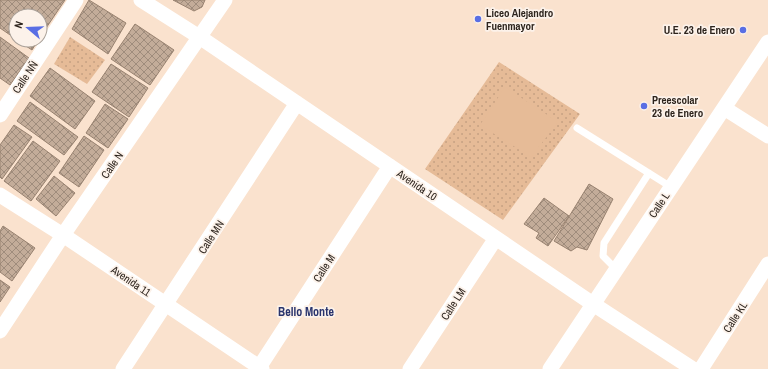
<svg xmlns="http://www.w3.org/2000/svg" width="768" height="369" viewBox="0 0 768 369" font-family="'Archivo Narrow',sans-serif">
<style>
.grass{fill:url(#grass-dots)}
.pitch{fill:#e6bb97}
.building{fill:url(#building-cross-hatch);stroke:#988270}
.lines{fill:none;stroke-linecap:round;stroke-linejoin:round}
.lane{stroke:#fff;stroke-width:7}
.street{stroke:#fff;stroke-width:15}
.poi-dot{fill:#596ee4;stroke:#fcf2ea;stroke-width:1.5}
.labels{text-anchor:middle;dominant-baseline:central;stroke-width:3.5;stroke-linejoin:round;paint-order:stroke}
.poi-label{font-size:11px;font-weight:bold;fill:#2d241d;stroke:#fcf2ea;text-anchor:start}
.street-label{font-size:11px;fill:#2d241d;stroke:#fcf2ea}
.neighbourhood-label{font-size:12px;font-weight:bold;fill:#29346d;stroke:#fcf2ea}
</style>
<defs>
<pattern id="grass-dots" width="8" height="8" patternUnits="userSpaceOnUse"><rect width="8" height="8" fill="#e6bb97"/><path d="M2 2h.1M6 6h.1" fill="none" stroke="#c6a182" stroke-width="1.8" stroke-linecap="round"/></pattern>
<pattern id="building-cross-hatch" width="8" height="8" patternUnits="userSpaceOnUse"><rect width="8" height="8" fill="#c3ac99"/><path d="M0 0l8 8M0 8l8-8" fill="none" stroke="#9f8c7c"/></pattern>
</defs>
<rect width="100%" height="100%" fill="#fae2ce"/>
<path class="grass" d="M70,37L105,60L87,84L54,64Z
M499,62L580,114L503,220L425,169Z"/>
<path class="pitch" d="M505,87L558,122L531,157L480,125Z"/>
<path class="building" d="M0,0H65L40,37V16H16V39L0,28Z
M89,0L126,23L108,54L72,29Z
M173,0H205L202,7L194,11Z
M135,24L174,50L150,85L111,59Z
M0,37L29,58L10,85L0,78Z
M17,40H38L32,50Z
M111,64L148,88L129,117L92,92Z
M50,68L95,101L75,129L30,96Z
M30,102L78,137L64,155L17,121Z
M105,104L128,119L108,148L86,133Z
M14,125L32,137L2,179L0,177V145Z
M84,136L104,150L79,187L59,173Z
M33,141L60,161L31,201L4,181Z
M54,176L75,193L56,216L36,199Z
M589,184L613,199L587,250L577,247L571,251L554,241Z
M544,198L569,216L548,246L536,238L539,233L524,224Z
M3,226L35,248L12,281L0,272V231Z
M0,280L10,287L0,302Z"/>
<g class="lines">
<path class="lane" d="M577,128L671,187
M616,269L603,256L604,243L649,173"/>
<path class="street" d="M141,0L201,38L593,304L693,369
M724,108L768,136
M0,115L76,0
M0,195L63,235L262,369
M0,331L63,235L225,0
M123,369L297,103
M258,369L390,166
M410,369L496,238
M550,369L768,42
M701,369L768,264"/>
</g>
<g class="poi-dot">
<circle cx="478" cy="19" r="4"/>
<circle cx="743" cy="30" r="4"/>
<circle cx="644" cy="106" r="4"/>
</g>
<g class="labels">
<g class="poi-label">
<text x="486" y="13">Liceo Alejandro<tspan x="486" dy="13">Fuenmayor</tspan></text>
<text x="735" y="30" text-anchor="end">U.E. 23 de Enero</text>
<text x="652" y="100">Preescolar<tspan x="652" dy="13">23 de Enero</tspan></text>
</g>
<g class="street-label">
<text transform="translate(25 77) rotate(-56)">Calle NÑ</text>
<text transform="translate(112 165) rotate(-55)">Calle N</text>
<text transform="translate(417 185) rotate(34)">Avenida 10</text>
<text transform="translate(659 205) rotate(-56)">Calle L</text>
<text transform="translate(211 237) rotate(-57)">Calle MN</text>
<text transform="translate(324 268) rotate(-57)">Calle M</text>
<text transform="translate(131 281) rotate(34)">Avenida 11</text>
<text transform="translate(453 304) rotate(-57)">Calle LM</text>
<text transform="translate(735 317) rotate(-57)">Calle KL</text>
</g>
<g class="neighbourhood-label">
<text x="306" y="312">Bello Monte</text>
</g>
</g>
<g transform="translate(28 28) rotate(289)"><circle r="19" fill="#fcf2ea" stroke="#a9a098"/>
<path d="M0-3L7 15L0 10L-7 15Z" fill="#596ee4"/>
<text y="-6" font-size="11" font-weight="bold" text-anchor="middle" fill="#2d241d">N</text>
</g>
</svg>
